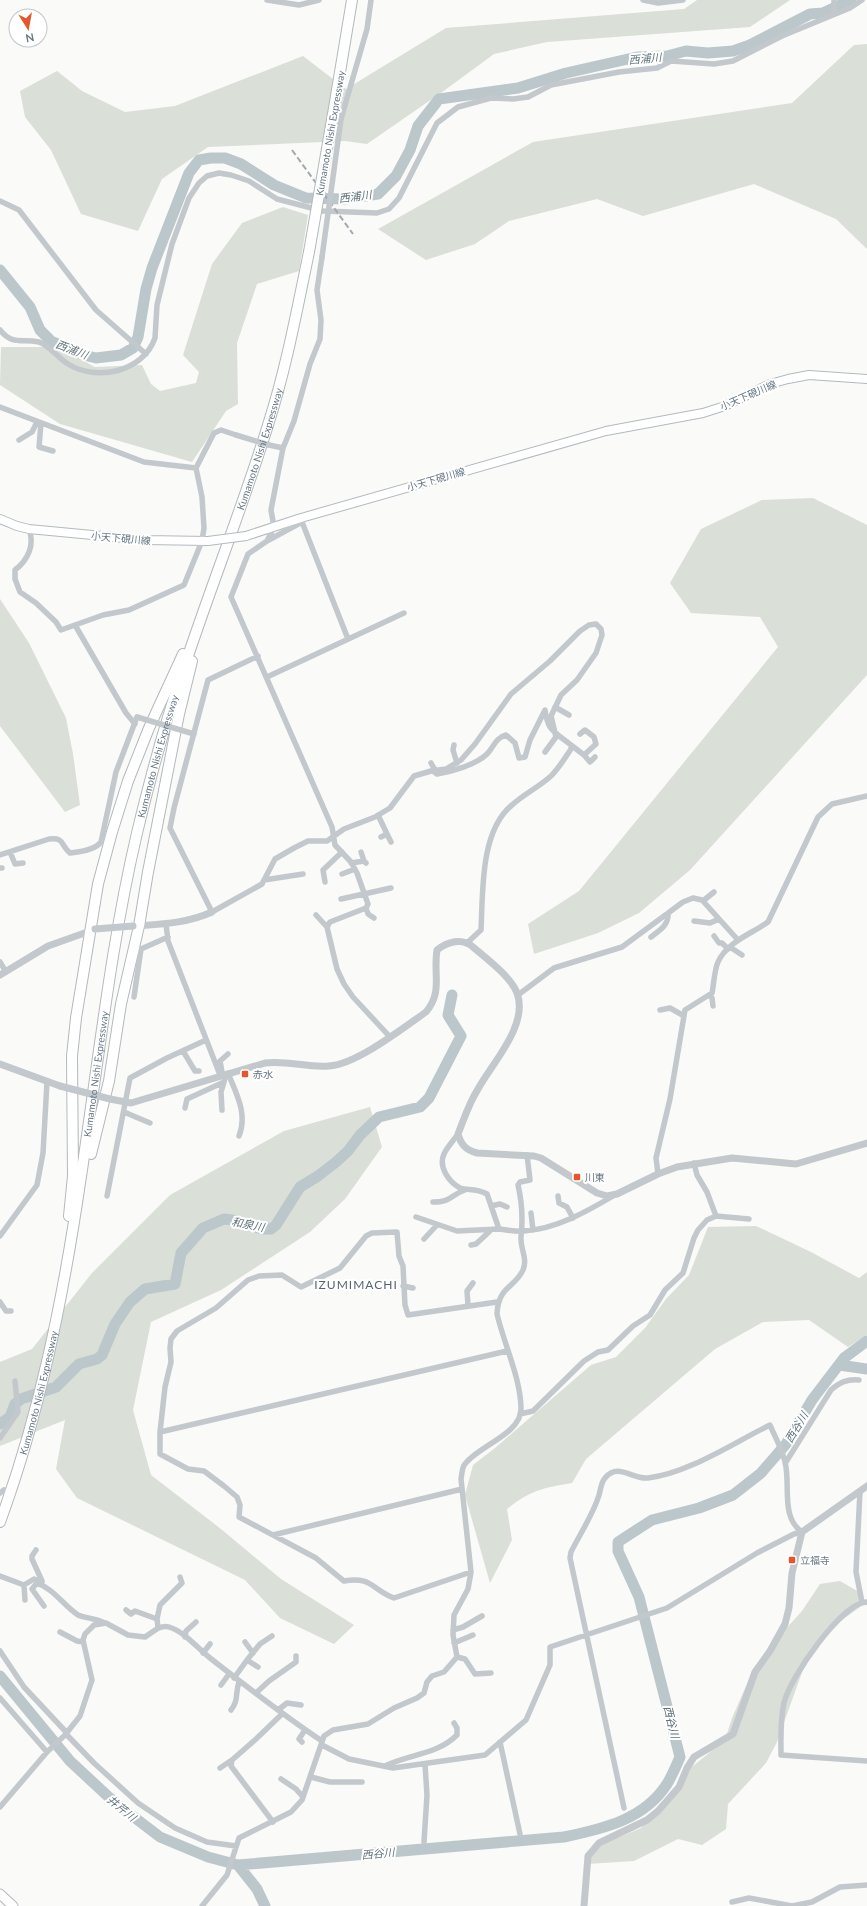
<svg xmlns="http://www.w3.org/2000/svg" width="867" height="1906" viewBox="0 0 867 1906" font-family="Lato,'Noto Sans JP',sans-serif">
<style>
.green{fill:#dadfd7}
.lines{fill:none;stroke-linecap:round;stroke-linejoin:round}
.river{stroke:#bbc7cb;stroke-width:11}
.secondary-casing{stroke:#b3babf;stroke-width:10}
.primary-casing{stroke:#b5babe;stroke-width:11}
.motorway-casing{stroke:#b4b9bd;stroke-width:12}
.minor{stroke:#c3c8cc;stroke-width:5.5}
.tertiary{stroke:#c3c8cc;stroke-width:7}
.secondary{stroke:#fff;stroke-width:8}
.primary{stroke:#fff;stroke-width:9}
.motorway{stroke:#fff;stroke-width:10}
.rail{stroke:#a2aab0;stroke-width:2;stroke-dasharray:6 3;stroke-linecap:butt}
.secondary-bridge-casing{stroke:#b3babf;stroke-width:10;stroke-linecap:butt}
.motorway-bridge-casing{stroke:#b4b9bd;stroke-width:12;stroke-linecap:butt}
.minor-bridge{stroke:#c3c8cc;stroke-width:5.5}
.tertiary-bridge{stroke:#c3c8cc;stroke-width:7}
.secondary-bridge{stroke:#fff;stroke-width:8}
.motorway-bridge{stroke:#fff;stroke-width:10}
.poi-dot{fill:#e4572e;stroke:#fff;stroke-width:1.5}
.labels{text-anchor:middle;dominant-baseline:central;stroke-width:4;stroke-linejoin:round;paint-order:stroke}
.street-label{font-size:10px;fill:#657683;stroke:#fff}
.poi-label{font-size:10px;fill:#657683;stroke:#fff;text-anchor:start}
.water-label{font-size:11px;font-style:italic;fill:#60757c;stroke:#fff}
.quarter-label{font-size:12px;letter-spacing:1px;fill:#57646e;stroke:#fff}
</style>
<rect width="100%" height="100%" fill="#fafaf8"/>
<path class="green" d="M697,0H790L750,27L547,42L494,54L445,90L367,144L345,141L208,147L162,179L138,231L81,214L51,150L25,117L20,91L57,71L82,91L125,112L175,106L303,56L346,89L446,28L684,9Z
M867,44V249L836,219L754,184L643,216L597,199L509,221L475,244L426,260L378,229L533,142L792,103L854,45Z
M283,207L308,215L299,271L257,284L237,343L238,404L226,411L192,462L60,424L0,385L1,347H58L95,367L142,365L151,384L160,391L196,383L199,372L183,355L212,264L242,223Z
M813,498L867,525V675L690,870L639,913L598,933L534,954L528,924L579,891L778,647L760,617L691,613L670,583L701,529L762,500Z
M0,599L29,643L66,718L73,754L80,805L65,812L0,726Z
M370,1107L382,1147L345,1199L310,1232L221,1290L151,1322L133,1410L151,1475L221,1529L281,1579L354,1625L334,1644L280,1618L245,1580L77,1498L56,1469L65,1420L0,1446V1362L32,1349L92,1273L170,1195L284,1131Z
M756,1226L811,1252L859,1278L867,1272V1335L848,1347L809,1320L763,1322L715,1349L586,1459L572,1483C543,1488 531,1490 507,1509L512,1540L490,1583L465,1495L473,1465L495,1448L591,1365L616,1357L645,1328L666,1299L689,1275L708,1227Z
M840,1581L859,1592L860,1607L838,1623L819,1645L805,1664L777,1742L766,1763L728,1804L726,1829L702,1845L678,1839L634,1861L587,1864L589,1853L608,1842L641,1828L677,1788L688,1770L725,1740L732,1718L750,1677L773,1643L802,1611L820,1584Z"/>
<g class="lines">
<path class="river" d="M0,270L30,307L40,330L51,341L84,355L96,358L121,355L133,348L138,337L146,289L152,268L189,173L199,160L211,158H225L241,164L274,185L306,198L344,199L378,194L396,176L410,150L418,126L439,99L518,88L566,73L637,57L667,56L686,51L708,53L733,51L750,45L810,14L823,13L851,0
M839,1365L867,1369
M0,1424L10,1417L15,1404L21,1399L56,1387L79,1364L97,1359L102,1355L115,1324L130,1302L145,1289L175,1284L181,1253L203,1228L224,1219L232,1220L262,1229H271L276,1225L300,1187L318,1176L336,1162L348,1151L360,1135L379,1117L420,1107L429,1098L461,1036L448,1015L452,995
M0,1676L70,1761L113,1801L160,1837L208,1857L238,1865L257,1889L265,1906
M238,1865L564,1837C602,1829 644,1820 667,1784C672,1776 676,1766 680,1757L639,1597L618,1551V1542L652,1520L699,1508L733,1495L761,1473L786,1444L812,1400L844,1358L867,1341"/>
<g class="secondary-casing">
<path id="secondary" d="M0,519L17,526L29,529L145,540L208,541
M246,536L301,518L606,431L703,413L725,406L770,384L788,379L809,375L867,379"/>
</g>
<g class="primary-casing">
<path id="primary" d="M0,1894L13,1906"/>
</g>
<g class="motorway-casing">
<g id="motorway">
<path d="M332,120L352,0"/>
<path d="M91,1154L109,1081L121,1004L139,926L148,872L179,714L192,661"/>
<path d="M69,1216L73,1176L72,1056L76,1018L98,884L112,832L128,781L149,728L183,654"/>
<path id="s1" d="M0,1522C40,1413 63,1298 80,1183C98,1066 110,948 137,833C150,779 164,726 182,674C209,591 242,509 268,425C286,369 297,310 309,252"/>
</g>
</g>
<path class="minor" d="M267,0L299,5L319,0
M643,0L658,3L683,0
M834,14V0
M341,119L367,29L371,0
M0,201L19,210L96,310L146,354
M322,257L317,290L321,320L320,339L310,364L294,421L283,448L271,510L274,527L267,541L248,554L231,597L332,827L335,845L351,862L357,873L368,904L366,908L330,922L327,927L337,969L344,984L353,997L390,1037
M0,330C13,346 22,338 39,342C49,345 58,358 68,364C97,382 143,372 155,338L157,305L172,244L189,198L199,183L207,176L219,173L231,175L249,181L277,199L323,211L377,213L389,209L399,198L437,123L458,107L491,98L513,99L528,97L551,85L619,72L657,68L671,61L714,64L733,61L782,36L850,8L862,0
M0,407L144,462L196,468
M41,423L39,447L53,451
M19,440L32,432L37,422
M269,445L283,448
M302,522L348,639
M29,529C35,545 28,560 15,570V579L20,592L36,603L56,622L61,630L75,625
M267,541L302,522L301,520
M258,656L208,680L174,808L170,828L212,912L262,884L275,859L294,848L308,841H327L344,829L375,817L390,808L414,776L431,771L446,769L461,760L475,744L511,694L550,661L580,631L589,625L596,624L601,629L602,635L596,653L577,680L561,695L551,716L556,737L545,752
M267,677L404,613
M555,707L569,715
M135,724L126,713L75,625L103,615L129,610L184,585L202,541L204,528L202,497L196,468L214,433L221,430L236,435
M454,745L453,750L457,763
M571,745L584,755L596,744L594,737L585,730L580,734
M584,755L590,762L595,757
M431,763L435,770
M433,771L437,774C450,772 476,765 487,754C494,747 495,738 506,735L515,743L519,758L525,757L530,740L545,710C548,732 554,731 571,745V749C565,758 559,768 551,776C539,787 524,794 512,805C480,831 483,892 481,930L468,942
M378,815L387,834L381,837
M387,834L391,842
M10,852L15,864L23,863
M361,852L364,861
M0,855L49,839C65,837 60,845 70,853C80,852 95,850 101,842L116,772L137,717
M351,863L364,861L366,863
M0,868H2
M342,874L355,869
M264,880L303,874
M325,882L323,870L342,852
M341,899L391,888
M703,901L714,892
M366,908L368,914L374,918
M316,915L327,927
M694,921L710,923L719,919
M166,924L168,941L220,1075
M714,936L719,943H722L728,949
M651,937C660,930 669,925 668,913
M730,947L742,955
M0,962L6,972
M518,995L554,968L622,947L683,902L693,898L702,900L738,940
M709,995L712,998L713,1006
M134,997L141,949L168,937
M660,1010L670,1008L684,1016
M183,1051L195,1071H199
M222,1072L220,1061L228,1054
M228,1073C236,1093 248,1114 239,1136
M185,1108L187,1099L224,1082L226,1074
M222,1110L221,1092L224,1082
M124,1112L150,1123
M458,1134C454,1140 447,1147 444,1154C438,1167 449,1182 460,1188C468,1191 475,1187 487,1194L499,1229C507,1230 516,1232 524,1231C556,1229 586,1212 613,1196
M658,1174L656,1158L670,1099L685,1010L712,993C714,984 714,971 718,962C727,942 751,934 768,922L818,817L832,804L867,796
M107,1196L130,1078L167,1058L206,1040
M558,1196L559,1203L567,1207L573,1218
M433,1202C452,1202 450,1195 465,1190
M491,1206L500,1204L507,1207
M531,1213L533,1230
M716,1216L749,1219
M416,1217L457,1231L499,1229
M0,1236L37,1185L43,1153L47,1082
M424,1239L436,1226
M471,1245L476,1244L490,1231
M403,1286L413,1288
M0,1302L6,1311H11
M468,1305L467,1291L473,1283
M520,1414L533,1411L584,1361L598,1352L608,1350L633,1326L650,1315L665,1290L683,1273L694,1238L698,1230L707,1220L716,1216L707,1192L697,1175L694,1163
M160,1432L507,1351
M0,1438L18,1412L15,1381
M786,1462L831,1390C840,1382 847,1379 859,1380
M860,1491L856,1572L862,1602
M0,1493L4,1490
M273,1535L462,1489
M36,1550L32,1556V1559L42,1581
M471,1572L394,1598C372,1590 372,1576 344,1581L316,1558L239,1517L240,1505L237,1497L224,1486L204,1471L188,1469L160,1454V1432L165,1387L171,1362L170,1348L171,1339L177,1331L216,1308L248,1280L259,1276L282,1275L301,1287L340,1268L366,1236L372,1233L397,1232L399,1256L403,1266L405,1305L408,1315L497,1302
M0,1576L24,1585L34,1579L42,1582
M24,1585L25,1600
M867,1602C842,1602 789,1679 784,1703C780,1720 781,1737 781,1755L867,1761
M44,1606L32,1589L37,1583C54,1589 64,1606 78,1615C84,1618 96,1618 105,1623
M126,1610L131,1614L135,1611L157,1619L158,1628
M157,1619L160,1605L182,1583L180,1577
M453,1630L463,1627L482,1616
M60,1632L77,1641L83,1642
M185,1637L186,1631L196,1622
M245,1642L253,1653
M454,1643L473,1635
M0,1651L24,1687L67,1733
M203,1653L210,1644
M457,1657L465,1659L475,1674L491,1673
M247,1660L260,1644L272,1636
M234,1678L247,1660L258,1667
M221,1685L229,1674
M256,1693L269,1681L296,1662V1656
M0,1698L47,1752
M231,1710C239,1700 235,1693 239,1682
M278,1710L287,1703L301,1705
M66,1734L94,1763L138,1803L175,1828L207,1842L236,1846
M302,1742L299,1739L305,1730
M500,1742L520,1834
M322,1745L349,1759L393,1768L485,1755L526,1720L550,1665V1647L667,1608L757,1553L794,1534L802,1532
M385,1766C409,1754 437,1755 457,1735V1728L454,1723
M220,1768L232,1760
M311,1777L330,1782H362
M281,1779L296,1789L303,1797
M0,1807L47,1752L65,1735L80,1716L92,1680L83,1640L85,1634L94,1625L106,1623L128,1635L145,1637C152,1633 160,1624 169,1627C185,1632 197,1648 210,1658C247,1687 283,1715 322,1741
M624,1808L570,1558L571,1552C580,1534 592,1516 598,1498C601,1491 600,1484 605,1478C618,1462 633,1480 648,1478C689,1473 733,1443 770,1425C775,1437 782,1449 785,1462C791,1484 780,1517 802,1532
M273,1822L231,1766L232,1760L256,1739L282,1714
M424,1842L427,1795L425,1764
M732,1902L749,1898L792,1906L812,1902L840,1887L867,1885
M202,1906L227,1875L239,1838L291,1812L302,1800L324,1736L333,1730L368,1724L394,1708L417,1698L424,1693L427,1682L432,1676L444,1672L457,1657L453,1635L454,1615L468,1589L471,1572L461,1479C462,1474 462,1467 465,1464C478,1446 521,1434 521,1409C521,1379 504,1344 497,1314C498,1286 515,1288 523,1270C528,1258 520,1249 521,1237C523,1219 522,1202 518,1185L520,1182L530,1180L527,1155"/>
<path class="tertiary" d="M136,926C162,924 188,923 212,912
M0,975L48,946L93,930
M0,1064L60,1086
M110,1099L131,1103L265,1063C287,1060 307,1068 329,1066C357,1064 403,1028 426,1012C443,992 433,974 437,950C447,942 462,937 473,947C486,958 511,977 517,993C529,1025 492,1063 478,1089C469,1103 464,1119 458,1134C461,1145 466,1150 477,1153L534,1156L541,1158L597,1193L607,1196L617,1194L658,1174L677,1167L732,1158L796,1164L867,1143
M584,1906L588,1856L599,1843L647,1820L658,1811L679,1787L687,1768L694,1757L733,1734L755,1672L770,1651L785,1624L789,1608L792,1573L802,1532L867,1486"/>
<use href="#secondary" class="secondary"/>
<use href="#primary" class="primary"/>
<use href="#motorway" class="motorway"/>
<path class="rail" d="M292,150L353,234"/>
<g class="secondary-bridge-casing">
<path id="secondary-bridge" d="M208,541L246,536"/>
</g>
<g class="motorway-bridge-casing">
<path id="motorway-bridge" d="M309,252L332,120"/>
</g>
<path class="minor-bridge" d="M322,257L341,119
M236,435L269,445
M137,717L194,734"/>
<path class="tertiary-bridge" d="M95,929L133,926
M60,1086L110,1099"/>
<use href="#secondary-bridge" class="secondary-bridge"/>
<use href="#motorway-bridge" class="motorway-bridge"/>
</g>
<g class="poi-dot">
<rect x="241" y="1070" width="8" height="8" rx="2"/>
<rect x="573" y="1173" width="8" height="8" rx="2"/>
<rect x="788" y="1556" width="8" height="8" rx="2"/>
</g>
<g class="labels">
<g class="street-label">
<text transform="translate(330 133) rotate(-80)">Kumamoto Nishi Expressway</text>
<text transform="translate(748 395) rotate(-23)">小天下硯川線</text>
<text stroke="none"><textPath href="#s1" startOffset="1107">Kumamoto Nishi Expressway</textPath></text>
<text transform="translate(436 479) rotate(-16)">小天下硯川線</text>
<text transform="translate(121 538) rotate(5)">小天下硯川線</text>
<text stroke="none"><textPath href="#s1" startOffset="783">Kumamoto Nishi Expressway</textPath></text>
<text stroke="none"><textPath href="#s1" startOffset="459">Kumamoto Nishi Expressway</textPath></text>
<text stroke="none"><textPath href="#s1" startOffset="135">Kumamoto Nishi Expressway</textPath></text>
</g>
<g class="poi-label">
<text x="253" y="1074">赤水</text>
<text x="585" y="1177">川東</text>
<text x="800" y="1560">立福寺</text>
</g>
<g class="water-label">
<text transform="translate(645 58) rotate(-5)">西浦川</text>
<text transform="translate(355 196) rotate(-7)">西浦川</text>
<text transform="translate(72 349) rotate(21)">西浦川</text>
<text transform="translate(248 1224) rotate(11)">和泉川</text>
<text transform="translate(796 1427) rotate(-59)">西谷川</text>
<text transform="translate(672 1722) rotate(76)">西谷川</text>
<text transform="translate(122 1808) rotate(39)">井芹川</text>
<text transform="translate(378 1853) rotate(-5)">西谷川</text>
</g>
<g class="quarter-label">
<text x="356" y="1284">IZUMIMACHI</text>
</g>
</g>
<g transform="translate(28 28) rotate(169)"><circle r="19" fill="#ffffff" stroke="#c1c8cd"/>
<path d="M0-3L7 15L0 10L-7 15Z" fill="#e4572e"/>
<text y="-6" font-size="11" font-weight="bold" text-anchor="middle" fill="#657683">N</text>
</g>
</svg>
